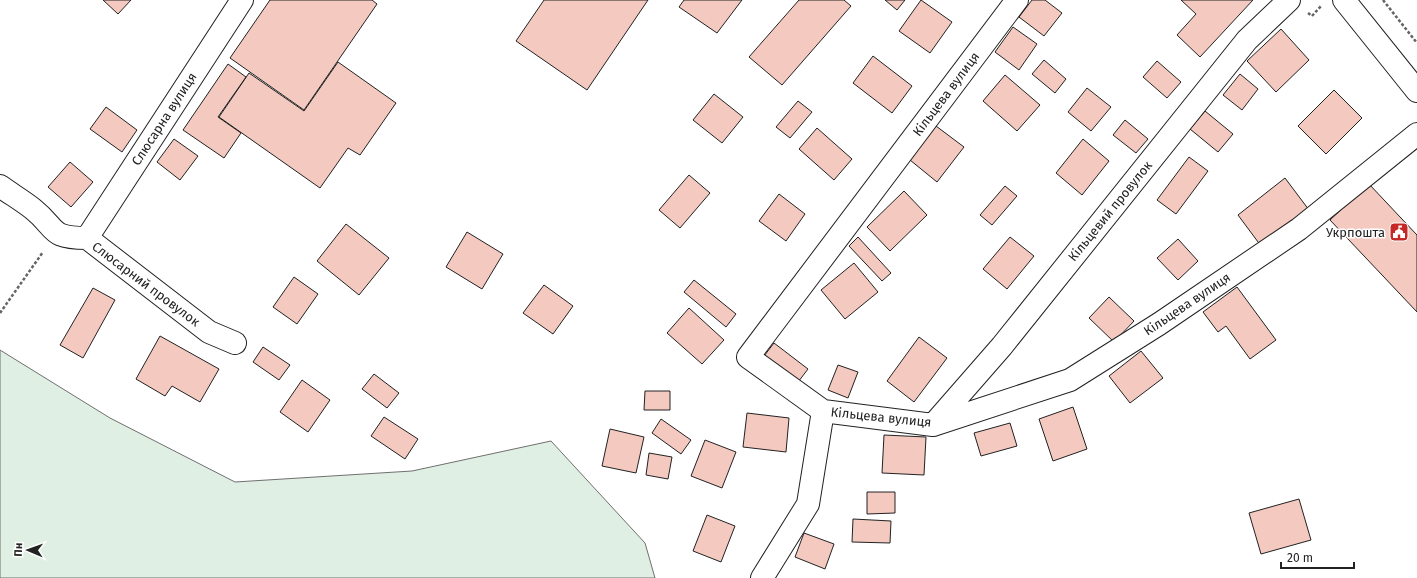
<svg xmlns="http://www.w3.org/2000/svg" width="1417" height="578" viewBox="0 0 1417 578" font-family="'Fira Sans',sans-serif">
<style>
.green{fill:#e0efe3;stroke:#6f6f6f}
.building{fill:#f3c9c0;stroke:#222}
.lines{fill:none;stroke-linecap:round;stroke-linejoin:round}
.minor-casing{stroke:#222;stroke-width:24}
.path{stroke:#646464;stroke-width:2.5;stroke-dasharray:3 2;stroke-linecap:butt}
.minor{stroke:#fff;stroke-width:22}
.labels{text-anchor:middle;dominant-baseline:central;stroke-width:3;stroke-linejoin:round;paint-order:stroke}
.street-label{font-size:13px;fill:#222;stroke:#fff}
.poi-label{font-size:13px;fill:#222;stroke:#fff;text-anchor:end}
</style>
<rect width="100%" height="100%" fill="#fff"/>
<path class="green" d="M0,350L110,418L235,482L412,471L551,441L645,543L655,578H0Z"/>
<path class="building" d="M103,0H131L118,14Z
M270,0H372L377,4L304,110L230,58Z
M544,0H648L587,90L516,41Z
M684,0H742L717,33L679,7Z
M799,0H844L851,6L782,85L749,57Z
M885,0H905L897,10Z
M921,0L952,22L930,53L899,31Z
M1032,0H1045L1062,13L1044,36L1019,17Z
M1181,0H1253L1200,57L1177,35L1196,14Z
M1013,27L1037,44L1019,70L995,52Z
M1281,29L1309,60L1276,92L1247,61Z
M873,56L912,86L892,113L853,83Z
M1044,60L1066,79L1055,93L1032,74Z
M1157,61L1181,82L1167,98L1143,77Z
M338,62L396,103L360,155L348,148L320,188L219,117L249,73L304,111Z
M228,64L246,77L218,117L241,133L224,158L183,130Z
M1240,74L1258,89L1242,110L1223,95Z
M1005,75L1040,105L1017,131L983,101Z
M1087,88L1111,107L1091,131L1068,112Z
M1334,90L1362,118L1326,154L1298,126Z
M714,94L743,117L722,143L693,120Z
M798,101L812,112L790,138L776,127Z
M106,107L137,130L122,152L90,129Z
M1205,111L1233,134L1218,152L1190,129Z
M1125,120L1148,139L1136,153L1113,135Z
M936,126L964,147L937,182L910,160Z
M817,128L852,159L834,180L799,149Z
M174,139L198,156L180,180L157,162Z
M1083,139L1109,161L1082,195L1056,173Z
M1189,157L1208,171L1176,214L1157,200Z
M70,162L93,182L71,207L48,187Z
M689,175L710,193L680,228L659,210Z
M1285,178L1309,210L1261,246L1238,215Z
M1369,184L1417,235V312L1330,220Z
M1005,186L1017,196L992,225L980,215Z
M904,191L927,215L890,251L867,227Z
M779,194L805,214L786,241L759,221Z
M346,224L389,258L359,295L317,261Z
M467,232L503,254L482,289L446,267Z
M858,237L891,273L882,281L849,246Z
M1010,237L1034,256L1007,289L983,269Z
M1178,239L1198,261L1178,280L1157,258Z
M854,263L878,292L845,319L821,290Z
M294,277L318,294L297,324L273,307Z
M694,280L736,314L726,327L684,292Z
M544,285L573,306L553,334L523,313Z
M1237,287L1276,340L1250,359L1226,326L1218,332L1203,312Z
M93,288L115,300L83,358L60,345Z
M1109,297L1134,321L1114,342L1089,318Z
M689,308L724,340L702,364L667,333Z
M160,336L219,369L200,402L172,386L165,396L136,379Z
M919,337L947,358L914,402L887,381Z
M774,343L808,369L795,386L761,360Z
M263,347L290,365L279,380L253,362Z
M1141,351L1163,378L1130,403L1109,376Z
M838,365L858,372L848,398L828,390Z
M374,374L399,393L387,408L362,389Z
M302,380L330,400L308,432L280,412Z
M645,391H670V410H644Z
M1073,407L1087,449L1053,461L1039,419Z
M747,413L789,418L786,452L743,447Z
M384,417L418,439L405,459L371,436Z
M661,419L691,440L681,454L652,433Z
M1010,423L1017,446L981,456L974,433Z
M610,429L644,437L636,473L602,466Z
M884,435L926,437L924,475L882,473Z
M705,440L736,452L722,488L691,476Z
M649,453L672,457L668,479L646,475Z
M867,492H895V513L867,514Z
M1299,499L1311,540L1261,554L1249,513Z
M707,515L735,526L721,562L693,551Z
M853,519L891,521L890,543L852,542Z
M804,533L834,544L825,569L795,557Z"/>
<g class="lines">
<g class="minor-casing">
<path id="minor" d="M1017,0L748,357L823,411L933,425L1070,380L1159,324L1299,229L1417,134
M1344,0L1417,91
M0,186C11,194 23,201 33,209C58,229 48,238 87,238L209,332L235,343
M87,238L242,0
M933,425L1002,346L1247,40L1289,0
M762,578L808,504L823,411"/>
</g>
<path class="path" d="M1383,0L1417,43
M1308,13L1312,16L1321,6
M0,313L43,252"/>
<use href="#minor" class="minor"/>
</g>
<defs>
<g id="civic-square" transform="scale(1)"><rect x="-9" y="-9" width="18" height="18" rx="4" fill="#c62828" stroke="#fff"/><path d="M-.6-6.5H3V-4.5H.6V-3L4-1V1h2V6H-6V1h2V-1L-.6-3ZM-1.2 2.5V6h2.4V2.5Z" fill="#fff"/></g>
</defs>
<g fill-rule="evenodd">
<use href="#civic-square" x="1399" y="232"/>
</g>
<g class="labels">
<g class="street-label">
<text transform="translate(946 94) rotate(-53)">Кільцева вулиця</text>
<text transform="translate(164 119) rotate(-57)">Слюсарна вулиця</text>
<text transform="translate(1110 211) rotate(-51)">Кільцевий провулок</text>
<text transform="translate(146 284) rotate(37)">Слюсарний провулок</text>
<text transform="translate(1187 304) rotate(-34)">Кільцева вулиця</text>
<text transform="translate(881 417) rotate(6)">Кільцева вулиця</text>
</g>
<g class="poi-label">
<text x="1385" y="232">Укрпошта</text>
</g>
</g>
<g transform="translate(28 550) rotate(272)" stroke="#ffffff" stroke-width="3" paint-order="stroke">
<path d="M0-3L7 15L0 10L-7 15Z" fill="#222222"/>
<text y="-6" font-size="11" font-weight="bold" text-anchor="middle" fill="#222222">Пн</text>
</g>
<path d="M1281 562v6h73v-6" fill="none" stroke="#222222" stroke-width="2"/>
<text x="1287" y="562" font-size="12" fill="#222222" stroke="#ffffff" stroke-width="3" paint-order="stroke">20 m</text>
</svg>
